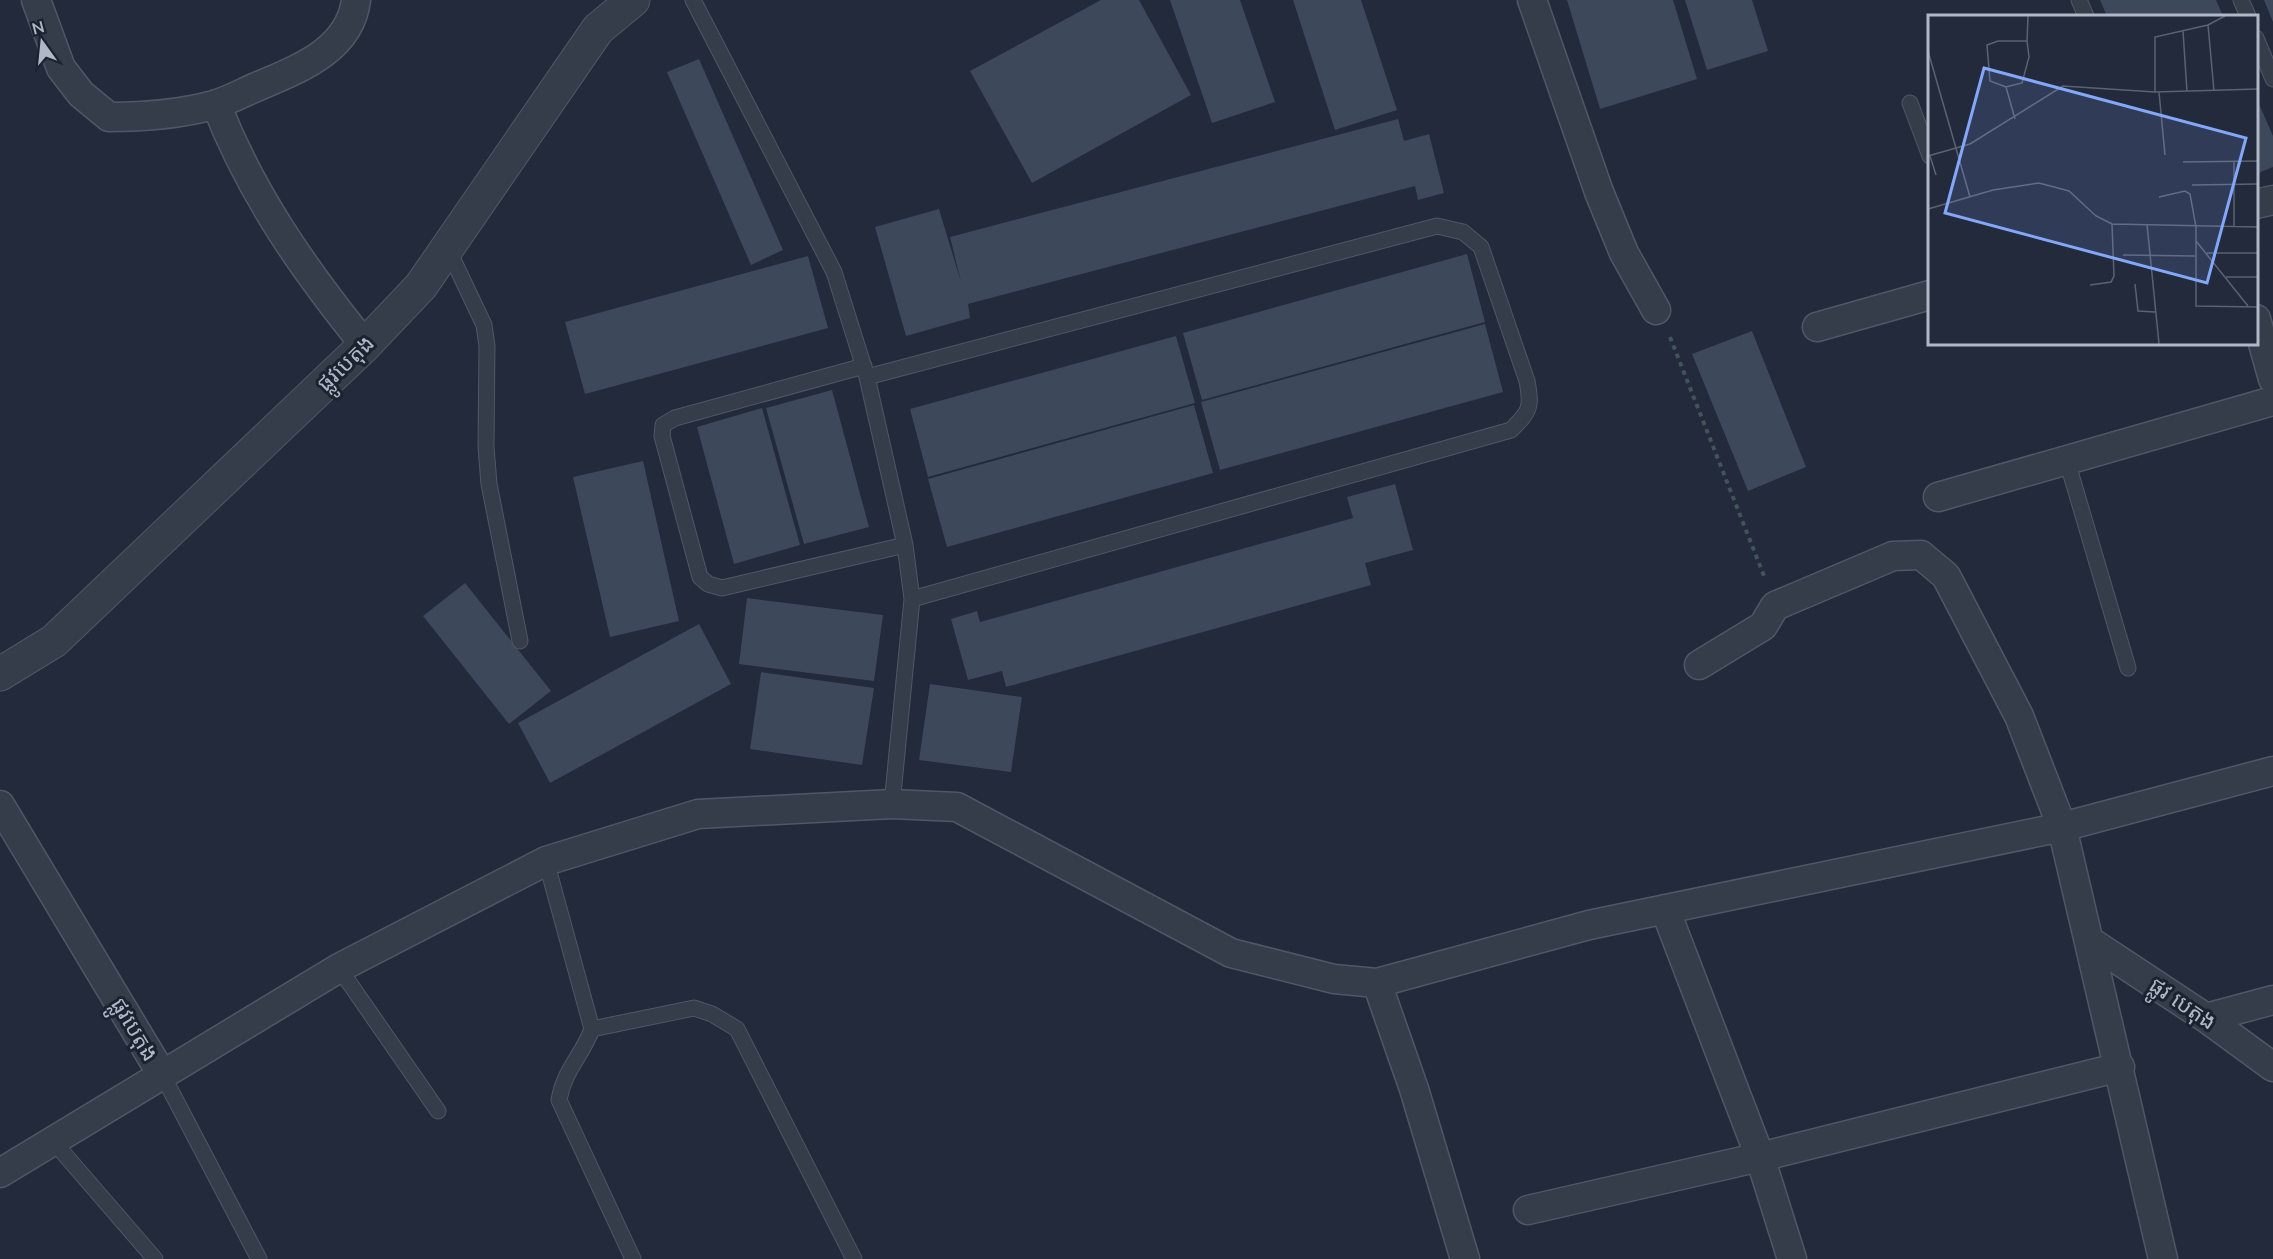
<svg xmlns="http://www.w3.org/2000/svg" width="2273" height="1259" viewBox="0 0 2273 1259" font-family="Mulish,'Noto Sans Khmer',sans-serif">
<style>
.building{fill:#3d485b}
.lines{fill:none;stroke-linecap:round;stroke-linejoin:round}
.service-casing{stroke:#505766;stroke-width:17}
.minor-casing{stroke:#505766;stroke-width:31}
.tertiary-casing{stroke:#505766;stroke-width:35}
.path{stroke:#415459;stroke-width:4;stroke-dasharray:4.5 4.5;stroke-linecap:butt}
.service{stroke:#353d4b;stroke-width:15}
.minor{stroke:#353d4b;stroke-width:28}
.tertiary{stroke:#353d4b;stroke-width:33}
.labels{text-anchor:middle;dominant-baseline:central;stroke-width:6;stroke-linejoin:round;paint-order:stroke}
.street-label{font-size:22px;fill:#b0b7c7;stroke:#1b2230}
.inset-road{fill:none;stroke:#5b6273;stroke-width:1.5}
.view{fill:#83a7fa;fill-opacity:0.15;stroke:#83a7fa;stroke-width:3}
.inset-edge{fill:none;stroke:#b0b7c7;stroke-width:3}
</style>
<rect width="100%" height="100%" fill="#222a3b"/>
<path class="building" d="M1101,0H1139L1191,95L1032,183L970,71Z
M1170,0H1240L1275,102L1212,123Z
M1293,0H1361L1397,110L1335,130Z
M1567,0H1673L1697,79L1600,109Z
M1685,0H1752L1768,51L1707,70Z
M2100,0H2216L2223,16H2107Z
M2264,0H2273V22Z
M699,59L783,250L751,265L667,72Z
M2256,97L2273,136V167L2256,174Z
M1398,119L1404,141L1429,134L1444,193L1418,200L1415,186L968,304L970,318L906,336L875,227L939,209L961,282L950,237Z
M1467,254L1485,322L1202,400L1183,333Z
M808,256L828,328L585,394L565,322Z
M1485,324L1503,392L1220,470L1201,402Z
M1752,331L1806,467L1748,491L1692,354Z
M1176,336L1195,403L928,477L910,409Z
M832,390L869,527L804,544L766,408Z
M1194,405L1213,473L947,547L928,479Z
M762,408L800,545L734,564L697,427Z
M643,461L679,621L610,637L573,477Z
M1395,484L1413,550L1365,563L1371,585L1006,687L1002,671L968,680L951,619L977,611L980,622L1353,518L1347,497Z
M465,583L551,691L509,724L423,616Z
M747,598L883,615L874,681L739,664Z
M699,624L731,684L550,783L518,723Z
M761,672L874,688L862,765L750,749Z
M930,684L1022,697L1011,772L919,760Z"/>
<g class="lines">
<g class="service-casing">
<path id="service" d="M693,0L834,272L867,377L905,545L912,599L892,804
M2079,0L2086,16
M2241,0L2248,16
M2256,38L2273,79
M1910,103L1930,156
M448,249L484,325L487,346L486,447L489,484L520,641
M864,366L675,418L663,425L662,436L700,577L708,584L722,588L905,545
M867,377L1437,226L1463,232L1481,247L1527,381C1532,408 1530,411 1511,430L912,599
M2067,461L2128,668
M546,861L592,1029C582,1056 564,1070 559,1100L633,1259
M339,968L438,1111
M592,1029L694,1008L712,1014L737,1029L854,1259
M163,1076L259,1259
M53,1141L155,1259"/>
</g>
<g class="minor-casing">
<path id="minor" d="M36,0L61,68L81,94L109,117C144,117 180,114 214,105C230,100 246,91 261,85C301,68 350,49 356,0
M1532,0L1599,192L1624,253L1656,310
M216,104C251,194 304,270 365,345
M2256,204L2273,200
M2256,319L2273,379
M1817,327L1930,295
M1938,497L2273,401
M1699,665L1763,626L1775,606L1893,556L1921,555L1946,576L2019,716L2062,827L2163,1259
M0,805L163,1076
M1665,909L1760,1157L1792,1259
M2091,942L2206,1018L2273,1067
M1377,983L1414,1089L1465,1259
M2206,1018L2273,1000
M0,1173L339,968L546,861L698,814L892,804L957,807L1231,953L1334,979L1377,983L1589,925L2062,827L2273,771
M1528,1210L1760,1157L2120,1067"/>
</g>
<g class="tertiary-casing">
<path id="tertiary" d="M0,674L54,641L365,345L421,286L598,29L633,0"/>
</g>
<path class="path" d="M1670,337L1764,576"/>
<use href="#service" class="service"/>
<use href="#minor" class="minor"/>
<use href="#tertiary" class="tertiary"/>
</g>
<g class="labels">
<g class="street-label">
<text transform="translate(345 363) rotate(-44)">ផ្លូវបេតុង</text>
<text transform="translate(2183 1003) rotate(34)">ផ្លូវ បេតុង</text>
<text transform="translate(135 1029) rotate(59)">ផ្លូវបេតុង</text>
</g>
</g>
<g transform="translate(1928 15)">
<rect width="330" height="330" fill="#222a3b"/>
<path class="inset-road" d="M280,10L286,76M255,16L259,77M70,26H99L101,42L94,68L78,72L62,66L59,30ZM99,26L100,1M0,36L42,182M78,72L87,104M227,77V22L280,10L297,1M231,77L237,140M0,141L42,129L135,71L227,77L330,74M2,141L8,160M306,146V212M255,147L330,146M264,170L330,169M231,182L257,176L262,179L268,212V291L330,292M0,194L65,175L111,168L141,176L168,201L184,209L330,212M219,209L231,329M268,226L320,291M279,238H330M195,240L267,241M298,262H330M207,269L210,296L227,297M162,270L183,267L186,261L184,209"/>
<path class="view" d="M56,53L318,123L279,268L17,198Z"/>
<rect width="330" height="330" class="inset-edge"/>
</g>
<g transform="translate(42 42) rotate(345)" stroke="#1b2230" stroke-width="4.5" paint-order="stroke">
<path d="M0-4.5L10 22L0 15L-10 22Z" fill="#b0b7c7"/>
<text y="-9" font-size="16" font-weight="bold" text-anchor="middle" fill="#b0b7c7">N</text>
</g>
</svg>
